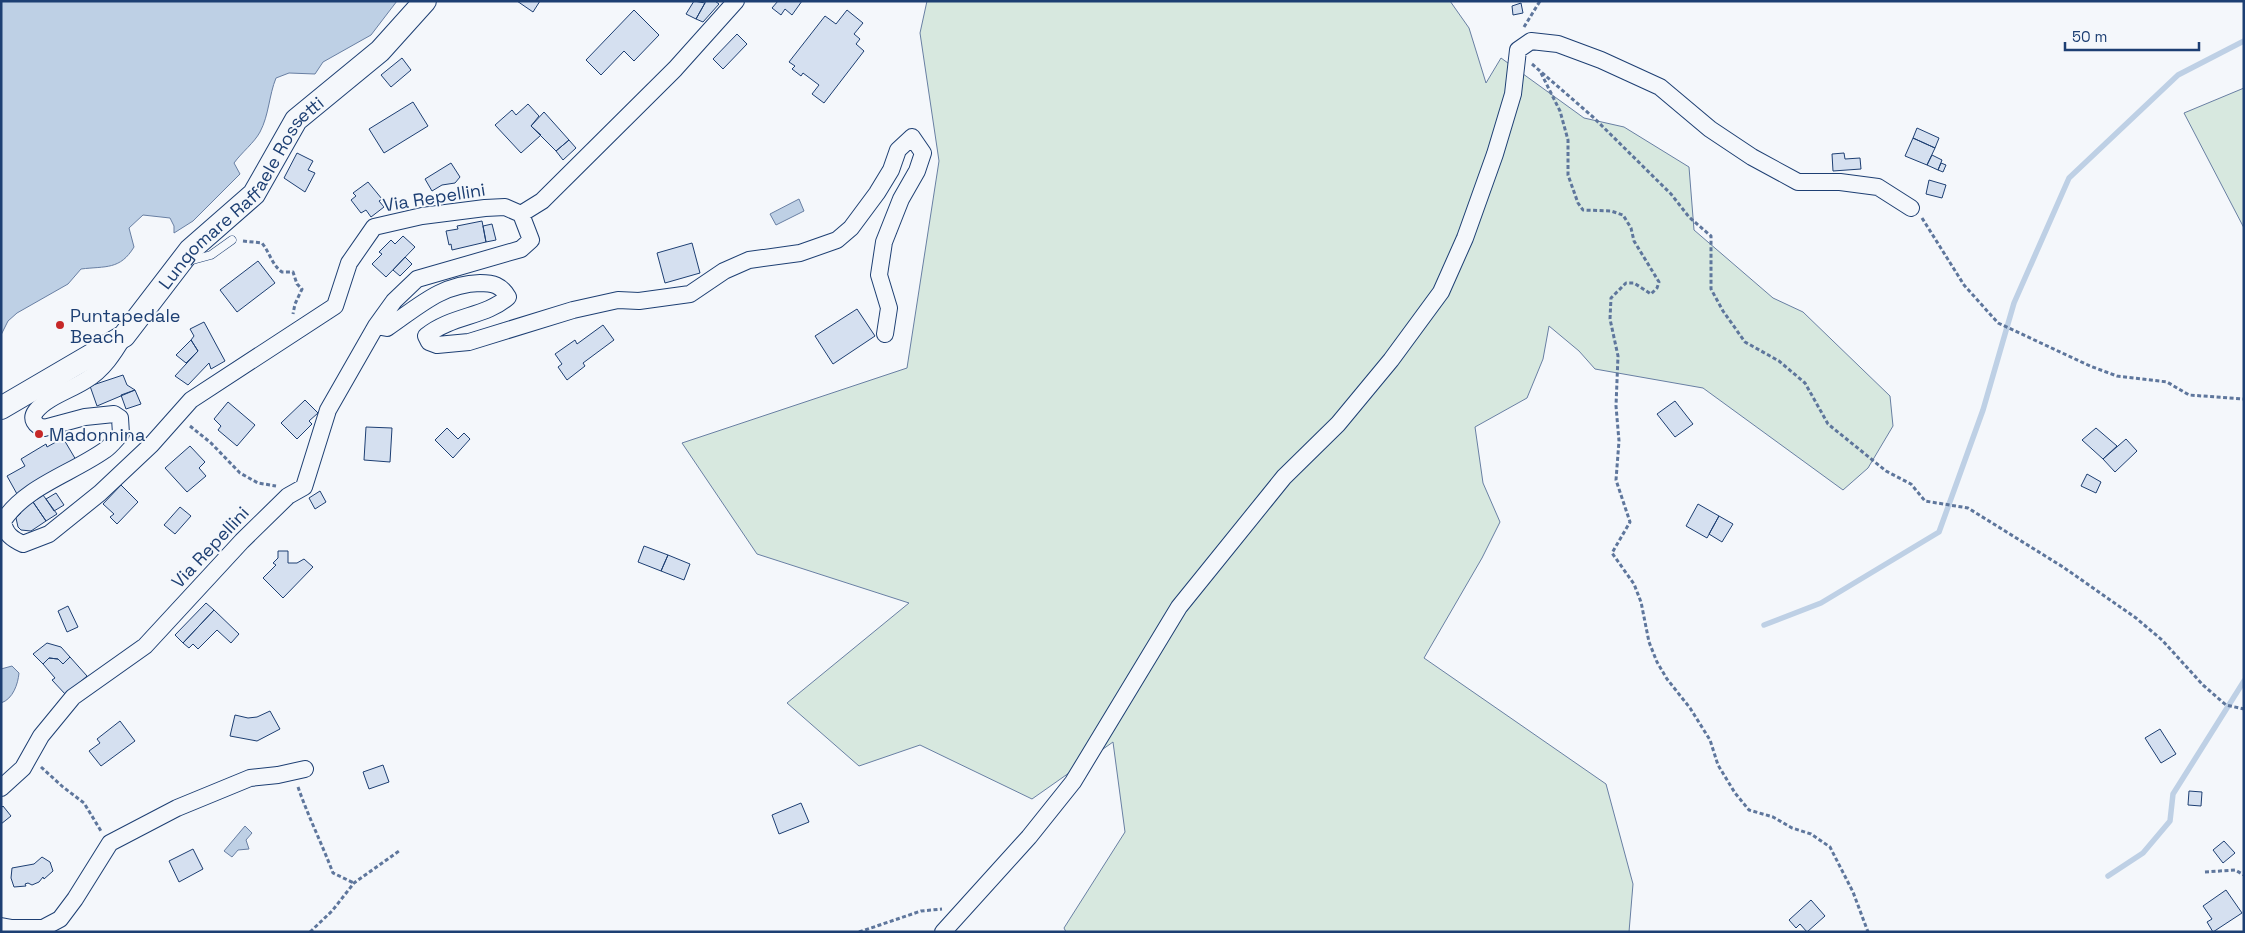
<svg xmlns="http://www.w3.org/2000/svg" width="2245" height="933" viewBox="0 0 2245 933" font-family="'Space Grotesk',sans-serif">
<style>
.green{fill:#d7e8df;stroke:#687fa3}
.water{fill:#bed0e5;stroke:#687fa3}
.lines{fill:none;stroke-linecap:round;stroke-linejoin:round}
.stream{stroke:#bed0e5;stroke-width:5.5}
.building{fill:#d5e0f0;stroke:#1d3f73}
.lane-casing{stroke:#1d3f73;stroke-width:9}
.street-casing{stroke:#1d3f73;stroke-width:18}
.secondary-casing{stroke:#1d3f73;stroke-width:24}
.path{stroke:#5e769c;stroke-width:3;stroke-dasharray:4 2.5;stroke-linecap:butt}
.lane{stroke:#f4f7fb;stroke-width:8}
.street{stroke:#f4f7fb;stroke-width:16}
.secondary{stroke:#f4f7fb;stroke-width:22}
.poi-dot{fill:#c62828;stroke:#f4f7fb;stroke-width:2}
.labels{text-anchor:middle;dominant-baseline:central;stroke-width:4;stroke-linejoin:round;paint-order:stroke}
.street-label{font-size:18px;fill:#1d3f73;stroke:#f4f7fb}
.poi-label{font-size:18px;fill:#1d3f73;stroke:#f4f7fb;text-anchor:start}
</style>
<rect width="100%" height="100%" fill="#f4f7fb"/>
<path class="green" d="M927,1H1450L1469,28L1486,83L1501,58L1584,118L1624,127L1689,167L1694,230L1773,298L1803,312L1890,396L1893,426L1868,468L1843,490L1703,388L1595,369L1579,351L1549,326L1543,359L1527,398L1475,427L1483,483L1500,522L1482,558L1424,658L1606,784L1633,884L1629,932H1066L1064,928L1125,832L1113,742L1032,799L920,745L859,766L787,703L909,603L757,554L682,443L907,368L939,161L920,33Z
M2244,88V228L2184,113Z"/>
<path class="water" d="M1,1H397L371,35L323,62L315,74L289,73L276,78C269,95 269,115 260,132C254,143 242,152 234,163L240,174L193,221L174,233V226L170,218L143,215L129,228L134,247C120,270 106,266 81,269L68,284L17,313L8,321L1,335Z
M799,199L804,211L776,225L770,214Z
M12,666L19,673C18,684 13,699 1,703V669Z
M245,826L252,833L246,840L249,849L238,850L232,857L224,851Z"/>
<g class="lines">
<path class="stream" d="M1764,625L1821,603L1939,532L1983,410L2014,303L2069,178L2178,75L2244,41
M2108,876L2143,853L2170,821L2173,794L2244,681"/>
</g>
<path class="building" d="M517,1H540L533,12Z
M694,1L705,3L696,19L686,14Z
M706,1H715L719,4L703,22L696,19Z
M778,1H802L792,15L785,9L781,15L772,8Z
M1521,3L1523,13L1513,15L1512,6Z
M634,10L659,35L634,61L624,51L601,75L586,60Z
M847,10L863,23L854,34L860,39L856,44L864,51L824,103L812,94L819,85L803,73L801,76L792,69L795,66L789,62L825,16L836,24Z
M737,34L747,44L723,69L713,59Z
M402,58L411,70L391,87L381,75Z
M413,102L428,126L384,153L369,129Z
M528,104L539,116L531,126L541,135L521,153L495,125L512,110L516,115Z
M544,112L569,140L556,151L531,126Z
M1917,128L1939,138L1935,148L1913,138Z
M1913,138L1935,148L1927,165L1905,156Z
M569,140L576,148L563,160L556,151Z
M297,153L313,161L308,170L315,173L305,192L284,178Z
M1844,153L1845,159L1860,158L1861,169L1833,171L1832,154Z
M1932,155L1942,160L1938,170L1927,165Z
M451,163L460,177L455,183L442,185L432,191L425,179Z
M1941,163L1946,165L1943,172L1938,170Z
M1929,180L1946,185L1942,198L1926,194Z
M368,182L382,199L379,201L384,207L371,217L366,210L361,213L351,200L356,196L353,193Z
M482,221L486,242L452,250L451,244L449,245L446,231L458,229L457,226Z
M492,224L496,240L486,242L483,226Z
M403,236L415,247L386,277L372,264L382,254L379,252L391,240L395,244Z
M692,243L700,273L665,283L657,253Z
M405,257L412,264L400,276L393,270Z
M258,261L275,283L237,312L220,290Z
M857,309L875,336L833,364L815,336Z
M204,322L225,361L211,369L209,363L188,385L175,376L198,351L191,340L194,336L190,329Z
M603,325L614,340L583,363L585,366L567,380L558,367L562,364L555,354L575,340L577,344Z
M191,340L198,351L186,363L176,355Z
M123,375L127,385L135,390L97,406L90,386Z
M135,390L141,404L126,409L121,395Z
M305,400L318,413L309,421L312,424L297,439L281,423Z
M1675,401L1693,424L1675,437L1657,414Z
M228,402L255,425L237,446L218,430L221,426L214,419Z
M366,427L392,428L390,462L364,460Z
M447,428L458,439L464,433L470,439L453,458L435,440Z
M2096,428L2117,446L2103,459L2082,440Z
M63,438L76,460L17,494L7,476L25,466L21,459L46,444L47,447Z
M2126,439L2137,451L2115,472L2103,459Z
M190,446L205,462L199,468L206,476L187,492L165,468Z
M2087,474L2101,482L2096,493L2081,486Z
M121,485L138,502L117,524L110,517L114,514L103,504Z
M320,491L326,502L315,509L309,498Z
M56,493L64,505L54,511L46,499Z
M43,495L57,514L46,521L33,502Z
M33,502L46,521L31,531L21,530L18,527L16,518L21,513L19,511Z
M1698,504L1719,516L1707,538L1686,526Z
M180,507L191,516L175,534L164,525Z
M1719,516L1733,524L1722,542L1709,534Z
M644,546L668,555L661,571L638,562Z
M278,551H288V563H297L304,559L313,567L283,598L263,578L276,565L273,563L278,558Z
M668,555L690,564L684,580L661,571Z
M206,603L214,610L183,643L175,635Z
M68,606L78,627L67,632L58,611Z
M214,610L239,634L231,643L217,630L198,649L193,644L189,648L183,643Z
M47,643L61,647L70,657L63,664L58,659L49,658L43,664L33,654Z
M70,657L87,676L66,695L52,680L55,678L43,664L49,658L58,659L63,664Z
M270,711L280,729L257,741L230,736L235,715L248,718L257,717Z
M120,721L135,741L101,766L89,751L100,743L97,739Z
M2160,729L2176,754L2161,763L2145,738Z
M383,765L389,782L369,789L363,772Z
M2189,791L2202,792L2201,806L2188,805Z
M801,803L809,822L779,834L772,815Z
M3,806L11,816L1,824V808Z
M2224,841L2235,853L2223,863L2213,850Z
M193,849L203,869L179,882L169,861Z
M42,857L50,862L53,871L44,879L43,877L39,882L32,885L28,883L25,884L26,886L14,887L11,878L12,868L34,864Z
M2226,890L2242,913L2213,932L2207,922L2212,919L2203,906Z
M1811,900L1825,916L1807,932L1800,924L1796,928L1789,920Z"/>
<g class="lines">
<g class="lane-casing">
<path id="lane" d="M189,261L211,255L232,240"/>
</g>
<g class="street-casing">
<path id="street" d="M521,214L542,201L675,69L736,1
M376,326L387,328C418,307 441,284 480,283C493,283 501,285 508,297C486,317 452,315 426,336L429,342L437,345L469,342L573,310L618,300L639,301L690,294L724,271L749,260L800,253L837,240L851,228L877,193L891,170L898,150L912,137L923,153L917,171L901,199L884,242L879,275L889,308L885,334
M1,788L23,768L41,736L73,697L145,646L242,541L288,496L304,487L328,410L376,326L394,301L417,279L521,249L531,240L521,214L505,207L485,208L422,216L374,227L349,263L335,306L191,400L151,445L100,493L49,534L23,544C12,539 5,534 3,521C26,486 71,474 105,450C111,446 116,439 121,434L120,418L114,414L85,417L44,428C35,426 30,419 36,411C47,397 71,390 86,380C103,370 114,353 124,336
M1,926L12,928H43L60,919L75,899L110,843L177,808L250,778L278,775L305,769
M943,932L1029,837L1073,782L1179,607L1284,477L1338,424L1391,360L1441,292L1465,238L1495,154L1513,94L1518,50L1531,41L1558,44L1601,60L1660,87L1710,129L1752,157L1798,182H1840L1878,187L1911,208"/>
</g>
<g class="secondary-casing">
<g id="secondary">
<path id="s1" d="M1,408L124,336L190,250L254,194L296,120L380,51L425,1"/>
</g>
</g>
<path class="path" d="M1524,27L1540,1
M1532,64L1593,117L1671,194L1689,217L1711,236V289L1723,311L1745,342L1779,361L1805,383L1828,424L1886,471L1911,484L1925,501L1968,508L2063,567L2136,618L2162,640L2203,685L2226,705L2244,709
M1541,73L1560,111L1568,140V175L1578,203L1583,210L1611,211L1623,215L1631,228L1634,241L1659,282L1657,288L1651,294L1634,283H1626L1611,298L1610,319L1618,356L1616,406L1619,441L1616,480L1630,522L1612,553L1634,584L1641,602L1649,642L1657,662L1667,679L1690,708L1710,740L1718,765L1735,793L1749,810L1773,817L1792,828L1811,834L1830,847L1853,892L1868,932
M1922,218L1964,285L1998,323L2090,366L2117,376L2167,382L2189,395L2244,399
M243,241L262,243C270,253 272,265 282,272H293L297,284L302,289L295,304L293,314
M190,426L211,443L240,473L258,483L276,486
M41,767L63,787L84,803L101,831
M298,787C308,816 322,844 333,873L354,883
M2205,872L2235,870L2244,875
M310,932L332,911L354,883L399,851
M859,932L921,911L942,909"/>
<use href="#lane" class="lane"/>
<use href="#street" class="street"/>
<use href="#secondary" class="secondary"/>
</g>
<g class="poi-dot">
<circle cx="60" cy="325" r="5"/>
<circle cx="39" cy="434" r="5"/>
</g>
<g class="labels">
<g class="street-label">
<text stroke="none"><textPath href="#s1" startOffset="329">Lungomare Raffaele Rossetti</textPath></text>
<text transform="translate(434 197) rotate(-9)">Via Repellini</text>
<text transform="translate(210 547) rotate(-47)">Via Repellini</text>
</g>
<g class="poi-label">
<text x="70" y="315">Puntapedale<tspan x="70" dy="21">Beach</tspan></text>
<text x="49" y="434">Madonnina</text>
</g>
</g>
<rect width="2245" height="933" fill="none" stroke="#1d3f73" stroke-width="5"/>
<path d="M2065 42v8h134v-8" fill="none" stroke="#1d3f73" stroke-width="2.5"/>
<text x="2072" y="42" font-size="15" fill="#1d3f73" stroke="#f4f7fb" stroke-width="4" paint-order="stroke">50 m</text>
</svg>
